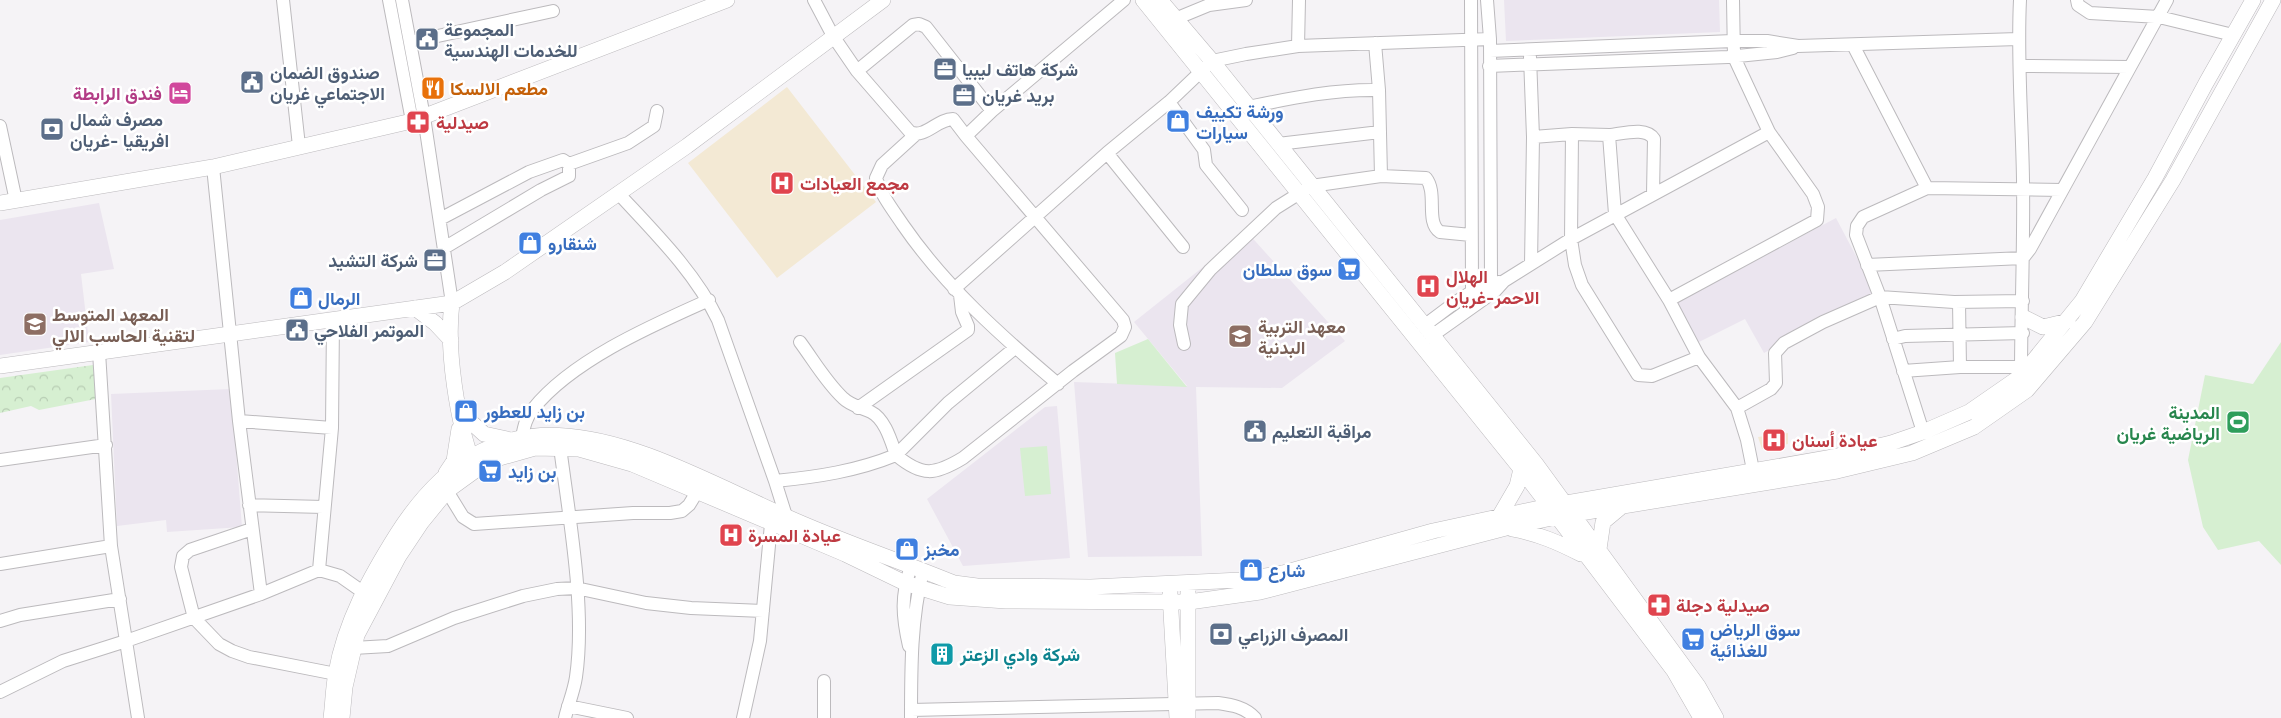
<svg xmlns="http://www.w3.org/2000/svg" width="2281" height="718" viewBox="0 0 2281 718" font-family="Inter,Vazirmatn,sans-serif">
<style>
.built{fill:#ebe5ef}
.medical{fill:#f3e9d4}
.grass{fill:#d6efd1}
.forest{fill:url(#forest-crowns)}
.lines{fill:none;stroke-linecap:round;stroke-linejoin:round}
.minor-casing{stroke:#bcbabd;stroke-width:14}
.major-casing{stroke:#bcbabd;stroke-width:16}
.minor{stroke:#fff;stroke-width:12}
.major{stroke:#fff;stroke-width:15}
.labels{text-anchor:middle;dominant-baseline:central;stroke-width:5;stroke-linejoin:round;paint-order:stroke}
.service-label{font-size:18px;font-weight:bold;fill:#4e5e75;stroke:#fff;text-anchor:start}
.food-label{font-size:18px;font-weight:bold;fill:#c56008;stroke:#fff;text-anchor:start}
.hotel-label{font-size:18px;font-weight:bold;fill:#b23c85;stroke:#fff;text-anchor:end}
.shop-label{font-size:18px;font-weight:bold;fill:#366cbe;stroke:#fff;text-anchor:start}
.health-label{font-size:18px;font-weight:bold;fill:#be3a42;stroke:#fff;text-anchor:start}
.education-label{font-size:18px;font-weight:bold;fill:#785e54;stroke:#fff;text-anchor:start}
.leisure-label{font-size:18px;font-weight:bold;fill:#27864d;stroke:#fff;text-anchor:end}
.culture-label{font-size:18px;font-weight:bold;fill:#0d838f;stroke:#fff;text-anchor:start}
</style>
<defs>
<pattern id="forest-crowns" width="20" height="18" patternUnits="userSpaceOnUse" patternTransform="scale(1.25)"><rect width="20" height="18" fill="#d6efd1"/><path d="M2 6a3 3 0 1 1 6 0M12 15a3 3 0 1 1 6 0" fill="none" stroke="#b7ccb3"/></pattern>
</defs>
<rect width="100%" height="100%" fill="#f5f3f6"/>
<path class="built" d="M1504,0H1719L1720,32L1506,41Z
M99,203L114,269L81,274L89,342L0,355V220Z
M1836,218L1875,292L1764,353L1745,319L1697,343L1674,304Z
M1247,232L1345,341L1282,388L1196,387L1202,556L1088,557L1074,382L1187,386L1134,322Z
M231,389L242,527L167,532L166,520L117,526L111,394Z
M1057,406L1070,558L963,566L927,499L1045,407Z"/>
<path class="medical" d="M787,87L876,202L777,278L688,163Z
M1788,433V444L1762,449L1758,437Z"/>
<path class="grass" d="M1148,339L1187,387L1117,384L1115,353Z
M2281,342V565L2259,541L2218,550L2203,527L2188,460L2205,375L2253,384Z
M1047,446L1051,494L1025,496L1020,448Z"/>
<path class="forest" d="M93,365L98,367L101,398L39,410L31,406L0,413V378Z"/>
<g class="lines">
<g class="minor-casing">
<path id="minor" d="M283,0L299,146
M389,0L412,121
M402,0L424,117L452,303
M814,0L833,36L857,71L910,132C925,139 937,119 953,119L966,136
M1471,0L1472,292L1480,301
M1487,0L1490,39L1491,282L1495,291
M2020,0C2017,59 2022,119 2023,179C2024,245 2021,310 2021,376
M2077,0L2078,5L2090,13L2159,17L2233,35
M1175,19L1209,5L1246,0
M410,42L553,11
M1375,43L1379,90L1381,176
M1853,45L1927,188
M1298,46L1299,0
M1490,51L1733,41H1767L1798,46L2018,39
M1530,57L1533,137
M1489,66L1728,57L1777,52L1793,48
M2021,66L2129,67
M857,71L913,25L919,24L926,27L992,111
M1169,102L1204,150L1206,165L1242,210
M1248,107C1292,98 1334,89 1379,90
M0,126L16,201
M1572,134L1571,239L1575,265L1582,285L1638,375L1652,376L1699,357
M915,135L882,165L876,178C881,195 893,210 903,225C945,286 1001,336 1058,384
M1609,135C1622,134 1646,126 1654,139L1653,194
M1278,144L1380,132
M1107,153L1183,247
M618,193C654,232 695,272 718,320L775,481L786,516
M440,219L529,172L563,160L569,164L628,143L654,126L657,111
M444,248L541,190L569,176V164
M1531,264L1533,137L1572,134L1609,135L1615,214L1669,300L1699,357L1737,408L1747,440L1753,470
M1867,265L2023,258L2030,249L2167,0
M954,289L1107,153L1169,102L1212,61L1246,54L1298,46L1490,39
M1669,300L1817,220L1818,207L1813,194L1769,132L1734,57L1733,0
M1959,302L1960,367
M333,319L332,428L319,570L340,576L370,597
M1425,325C1445,311 1475,284 1499,282
M1433,335L1495,291L1504,281L1571,239L1769,132
M1893,339L1905,336L2023,333
M1184,344L1180,325L1182,304L1210,270L1276,208L1311,186L1381,176L1426,178C1438,193 1425,222 1440,232L1471,235
M1015,348L948,403L896,455C922,477 935,475 963,458L1073,371L1121,336L1125,327L1123,320L966,136L992,111L1124,0
M1903,371L1960,367H2021
M858,408L968,330V326L962,312L960,295
M1737,408L1771,389L1776,383L1775,353L1784,343L1823,322L1880,297L1954,302L2023,301
M239,421L332,428
M1923,432L1880,297L1856,235L1857,226L1863,217L1927,188L2062,190
M522,437C524,427 526,417 533,409C572,360 653,325 709,300
M560,447C569,517 586,608 576,677C574,691 568,705 565,718
M0,460L106,445
M775,481C817,477 857,471 896,455C891,441 885,419 871,412C861,407 851,406 843,398C826,382 814,361 800,342
M447,491L463,517L474,524L633,513H670L682,511L689,505L697,492
M249,505L324,507
M252,529L190,550L183,556L181,567L194,618L219,644L232,651L249,657L336,674
M0,564L111,546L99,352
M261,594L319,570
M0,621L20,615L120,599
M909,646C902,615 901,596 911,566
M353,648L388,646L454,618L523,596L557,589L576,588L646,603L691,608L763,611
M0,692L63,661L126,641L111,546
M568,706L627,718
M911,710L1218,703C1232,705 1245,707 1255,718
M138,718L126,641L261,594L239,421L213,167
M743,718L760,641L771,524
M824,718V681
M911,718C911,669 911,618 923,571"/>
</g>
<g class="major-casing">
<path id="major" d="M1143,0L1521,469L1674,671L1701,718
M1160,0L1212,61L1536,464L1698,686L1716,718
M0,203L213,167L412,121L727,0
M452,303C446,348 457,423 474,466
M415,308L435,323L451,340
M2023,317L2043,327L2068,321
M0,366L452,303L505,272L687,146L883,0
M460,412L484,434L511,440
M446,473L454,461L459,429
M1499,517L1517,486L1521,469
M1512,529C1539,534 1557,542 1581,554
M1599,549L1603,522L1621,507
M1188,592V718
M1170,594L1177,718
M331,718C333,703 333,688 336,673C345,622 370,577 397,534C506,363 644,453 785,516C840,541 898,560 954,583L977,586L1091,587L1241,580L1283,573L1433,531L1549,506L1833,457L1891,443L1923,432L1969,412L2021,376L2082,301L2155,178L2206,83L2253,0
M342,718L345,687L357,635L399,556L421,523L447,491L476,470L496,459L535,448L579,449L632,464L845,554L905,583L950,597L1006,601L1171,602H1189L1260,592L1506,528L1556,517L1837,471L1912,453L1974,427L2027,390L2085,322L2173,180L2273,0"/>
</g>
<use href="#minor" class="minor"/>
<use href="#major" class="major"/>
</g>
<defs>
<g id="civic-square" transform="scale(1.25)"><rect x="-9" y="-9" width="18" height="18" rx="4" fill="#5c6f8a" stroke="#fff"/><path d="M-.6-6.5H3V-4.5H.6V-3L4-1V1h2V6H-6V1h2V-1L-.6-3ZM-1.2 2.5V6h2.4V2.5Z" fill="#fff"/></g>
<g id="office-square" transform="scale(1.25)"><rect x="-9" y="-9" width="18" height="18" rx="4" fill="#5c6f8a" stroke="#fff"/><path d="M-6-3h4V-5.5h4V-3h4V5H-6ZM-1-4.5V-3h2v-1.5ZM-6 0V1H6V0Z" fill="#fff"/></g>
<g id="restaurant-square" transform="scale(1.25)"><rect x="-9" y="-9" width="18" height="18" rx="4" fill="#e8710a" stroke="#fff"/><path d="M-5-6h1v4h1v-4h1v4h1v-4h1v5L-1.5 .5V6h-2V.5L-5-1ZM5-6V6H3V1.5H1.5Q1.5-4 5-6Z" fill="#fff"/></g>
<g id="hotel-square" transform="scale(1.25)"><rect x="-9" y="-9" width="18" height="18" rx="4" fill="#d1479c" stroke="#fff"/><path d="M-6-4.5h1.5V1H6V5H4.5V3h-9V5H-6ZM-4 0a1.8 1.8 0 1 1 3.6 0ZM.5 0V-2.5h3Q6-2.5 6 0Z" fill="#fff"/></g>
<g id="shop-square" transform="scale(1.25)"><rect x="-9" y="-9" width="18" height="18" rx="4" fill="#3f7fe0" stroke="#fff"/><path d="M-5-2.5h2.3a2.7 3.5 0 0 1 5.4 0H5L5.5 6h-11ZM-1.5-2.5h3a1.5 2.3 0 0 0-3 0Z" fill="#fff"/></g>
<g id="pharmacy-square" transform="scale(1.25)"><rect x="-9" y="-9" width="18" height="18" rx="4" fill="#e0444e" stroke="#fff"/><path d="M-2-6h4v4h4v4h-4v4h-4v-4h-4v-4h4Z" fill="#fff"/></g>
<g id="bank-square" transform="scale(1.25)"><rect x="-9" y="-9" width="18" height="18" rx="4" fill="#5c6f8a" stroke="#fff"/><path d="M-6-4H6V4H-6ZM0-2.3a2.3 2.3 0 1 0 0 4.6a2.3 2.3 0 1 0 0-4.6Z" fill="#fff"/></g>
<g id="hospital-square" transform="scale(1.25)"><rect x="-9" y="-9" width="18" height="18" rx="4" fill="#e0444e" stroke="#fff"/><path d="M-5-5h3v3.5h4V-5h3V5h-3V1.5h-4V5h-3Z" fill="#fff"/></g>
<g id="supermarket-square" transform="scale(1.25)"><rect x="-9" y="-9" width="18" height="18" rx="4" fill="#3f7fe0" stroke="#fff"/><path d="M-6-5.5h2.5l.6 2H6L4.5 2H-2.5L-4.4-4H-6ZM-1.5 3.2a1.3 1.3 0 1 0 .1 0ZM3 3.2a1.3 1.3 0 1 0 .1 0Z" fill="#fff"/></g>
<g id="university-square" transform="scale(1.25)"><rect x="-9" y="-9" width="18" height="18" rx="4" fill="#8d6e63" stroke="#fff"/><path d="M0-5L7-2L0 1L-7-2ZM-4 1L0 2.5L4 1V4Q0 6-4 4Z" fill="#fff"/></g>
<g id="stadium-square" transform="scale(1.25)"><rect x="-9" y="-9" width="18" height="18" rx="4" fill="#2e9e5b" stroke="#fff"/><path d="M0-5a6.5 5 0 1 0 0 10a6.5 5 0 1 0 0-10ZM-3.5-1.8h7v3.6h-7Z" fill="#fff"/></g>
<g id="building-square" transform="scale(1.25)"><rect x="-9" y="-9" width="18" height="18" rx="4" fill="#0f9aa8" stroke="#fff"/><path d="M-4-6H4V6H1V3H-1V6H-4ZM-2.5-4.3h1.7v1.8h-1.7ZM.8-4.3h1.7v1.8H.8ZM-2.5-1h1.7V.8h-1.7ZM.8-1h1.7V.8H.8Z" fill="#fff"/></g>
</defs>
<g fill-rule="evenodd">
<use href="#civic-square" x="427" y="39"/>
<use href="#office-square" x="945" y="69"/>
<use href="#civic-square" x="252" y="82"/>
<use href="#restaurant-square" x="433" y="88"/>
<use href="#hotel-square" x="180" y="93"/>
<use href="#office-square" x="964" y="95"/>
<use href="#shop-square" x="1178" y="121"/>
<use href="#pharmacy-square" x="418" y="122"/>
<use href="#bank-square" x="52" y="129"/>
<use href="#hospital-square" x="782" y="183"/>
<use href="#shop-square" x="530" y="243"/>
<use href="#office-square" x="435" y="260"/>
<use href="#supermarket-square" x="1349" y="269"/>
<use href="#hospital-square" x="1428" y="286"/>
<use href="#shop-square" x="301" y="298"/>
<use href="#university-square" x="35" y="324"/>
<use href="#civic-square" x="297" y="330"/>
<use href="#university-square" x="1240" y="336"/>
<use href="#shop-square" x="466" y="411"/>
<use href="#stadium-square" x="2238" y="422"/>
<use href="#civic-square" x="1255" y="431"/>
<use href="#hospital-square" x="1774" y="440"/>
<use href="#supermarket-square" x="490" y="471"/>
<use href="#hospital-square" x="731" y="535"/>
<use href="#shop-square" x="907" y="549"/>
<use href="#shop-square" x="1251" y="570"/>
<use href="#pharmacy-square" x="1659" y="605"/>
<use href="#bank-square" x="1221" y="634"/>
<use href="#supermarket-square" x="1693" y="639"/>
<use href="#building-square" x="942" y="654"/>
</g>
<g class="labels">
<g class="service-label">
<text x="444" y="29">المجموعة<tspan x="444" dy="21">للخدمات الهندسية</tspan></text>
<text x="962" y="69">شركة هاتف ليبيا</text>
<text x="270" y="72">صندوق الضمان<tspan x="270" dy="21">الاجتماعي غريان</tspan></text>
<text x="982" y="95">بريد غريان</text>
<text x="70" y="119">مصرف شمال<tspan x="70" dy="21">افريقيا -غريان</tspan></text>
<text x="418" y="260" text-anchor="end">شركة التشيد</text>
<text x="314" y="330">الموتمر الفلاحي</text>
<text x="1272" y="431">مراقبة التعليم</text>
<text x="1238" y="634">المصرف الزراعي</text>
</g>
<g class="food-label">
<text x="450" y="88">مطعم الالسكا</text>
</g>
<g class="hotel-label">
<text x="162" y="93">فندق الرابطة</text>
</g>
<g class="shop-label">
<text x="1196" y="111">ورشة تكييف<tspan x="1196" dy="21">سيارات</tspan></text>
<text x="548" y="243">شنقارو</text>
<text x="1332" y="269" text-anchor="end">سوق سلطان</text>
<text x="318" y="298">الرمال</text>
<text x="484" y="411">بن زايد للعطور</text>
<text x="508" y="471">بن زايد</text>
<text x="924" y="549">مخبز</text>
<text x="1268" y="570">شارع</text>
<text x="1710" y="629">سوق الرياض<tspan x="1710" dy="21">للغذائية</tspan></text>
</g>
<g class="health-label">
<text x="436" y="122">صيدلية</text>
<text x="800" y="183">مجمع العيادات</text>
<text x="1446" y="276">الهلال<tspan x="1446" dy="21">الاحمر-غريان</tspan></text>
<text x="1792" y="440">عيادة أسنان</text>
<text x="748" y="535">عيادة المسرة</text>
<text x="1676" y="605">صيدلية دجلة</text>
</g>
<g class="education-label">
<text x="52" y="314">المعهد المتوسط<tspan x="52" dy="21">لتقنية الحاسب الالي</tspan></text>
<text x="1258" y="326">معهد التربية<tspan x="1258" dy="21">البدنية</tspan></text>
</g>
<g class="leisure-label">
<text x="2220" y="412">المدينة<tspan x="2220" dy="21">الرياضية غريان</tspan></text>
</g>
<g class="culture-label">
<text x="960" y="654">شركة وادي الزعتر</text>
</g>
</g>
</svg>
